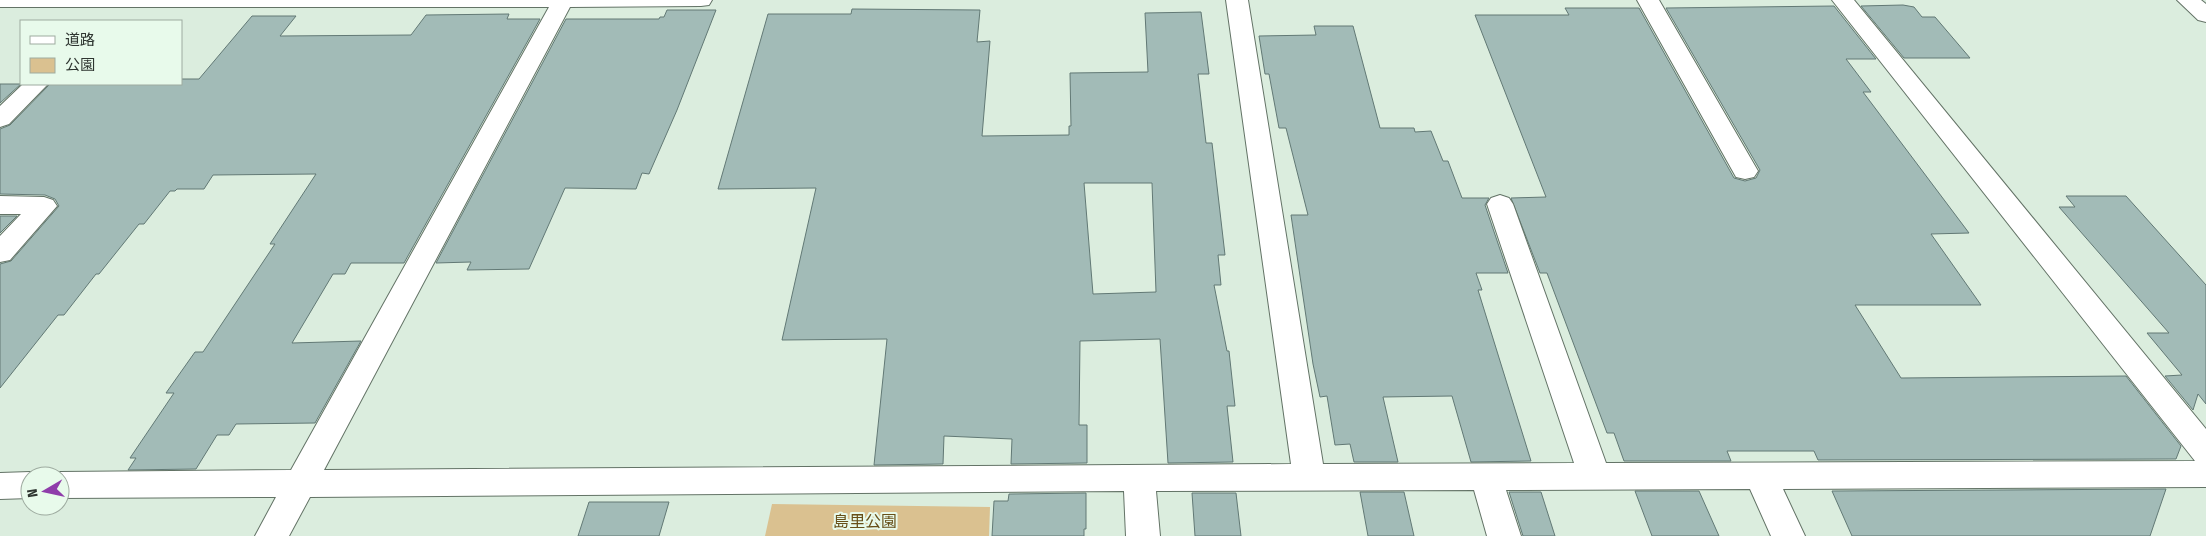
<svg xmlns="http://www.w3.org/2000/svg" width="2206" height="536" viewBox="0 0 2206 536" font-family="'Fira Sans Condensed','Noto Sans JP',sans-serif">
<style>
.green{fill:#dac190}
.building{fill:#a2bbb7;stroke:#627975;fill-rule:evenodd}
.lines{fill:none;stroke-linecap:round;stroke-linejoin:round}
.minor-casing{stroke:#637366;stroke-width:2}
.minor{fill:#fff;fill-rule:evenodd}
.labels{text-anchor:middle;dominant-baseline:central;stroke-width:4;stroke-linejoin:round;paint-order:stroke}
.near-park-label{font-size:16px;fill:#674f18;stroke:#e8faeb}
</style>
<rect width="100%" height="100%" fill="#dbedde"/>
<path class="green" d="M772,504L990,507L989,536H765Z"/>
<path class="building" d="M1903,5L1914,7L1922,17H1935L1970,58H1904L1861,6Z
M1834,6L1876,59H1846L1871,92H1863L1969,233L1931,234L1981,305H1855L1901,378L2126,376L2181,446L2176,459L1818,460L1814,451H1727L1731,461H1624L1614,433H1607L1547,273H1540L1511,198L1546,197L1475,15H1569L1565,8H1639L1734,178L1745,181L1756,178L1760,170L1666,8Z
M852,9L980,10L977,42L990,41L982,136L1069,135V126H1071L1070,73L1148,72L1145,13L1201,12L1209,74H1198L1206,143H1212L1225,255H1218L1221,285H1214L1227,351H1229L1235,406H1227L1233,462L1168,463L1160,339L1080,341L1079,425H1087V463L1011,464L1012,439L944,436L943,464L874,465L887,339L782,340L816,188L718,189L768,14H851ZM1084,183H1152L1156,292L1093,294Z
M667,10H716L677,110L649,174L642,173L636,189L565,188L529,269L467,270L471,262L436,263L566,19H659L660,17H664Z
M509,14L507,19H540L404,263H351L345,274H333L292,343L361,341L315,423L236,424L229,435H217L196,469L128,470L136,458H130L174,393H166L195,352H203L275,244H270L316,174L213,175L204,189H177L175,191H170L144,224H139L99,274H96L64,315H58L0,388V264L11,261L59,206L55,199L45,195L0,194V129L10,125L50,84H181V79H199L252,16H296L280,36L411,35L426,15Z
M1314,26H1353L1380,128H1414L1415,132L1431,131L1443,161H1448L1462,198H1489L1485,205L1508,273H1476L1482,290H1478L1531,461L1471,462L1452,396L1383,397L1398,462H1354L1350,444L1335,445L1327,396L1320,397L1313,364L1291,215H1308L1286,128H1279L1269,74H1265L1259,36L1316,35Z
M0,84H21L0,103Z
M2066,196H2126L2206,285V404L2198,394L2193,410L2165,376L2182,375L2147,333H2169L2059,207H2075Z
M0,216H17L0,233Z
M2166,489L2150,536H1852L1832,491Z
M1635,491H1699L1719,536H1652Z
M1360,492H1404L1414,536H1368Z
M1509,492H1541L1555,536H1523Z
M1086,493V529H1084V536H992L994,501H1008L1009,494Z
M1192,493H1236L1241,536H1195Z
M589,502H669L659,536H578Z"/>
<g class="lines">
<g class="minor-casing">
<path id="minor" d="M0,0H712L709,5L701,6L570,7L324,470L1291,464L1226,0H1248L1323,464L1574,463L1487,204L1491,198L1500,195L1509,198L1513,204L1606,463L2195,461L1832,0H1854L2206,429V487L1783,489L1805,536H1771L1750,489L1506,490L1521,536H1487L1474,490L1156,491L1160,536H1126L1124,491L310,497L289,536H255L276,497L60,498V476H48L60,472L291,470L549,7H0Z
M1637,0H1659L1758,171L1754,177L1745,179L1736,177Z
M2177,0H2201L2206,4V22L2198,20Z
M23,84H48L9,124L0,127V106Z
M0,196L44,197L53,200L57,206L10,260L0,262V236L21,214H0Z
M30,472L42,476H30V498L0,499V473Z"/>
</g>
<use href="#minor" class="minor"/>
</g>
<g class="labels">
<g class="near-park-label">
<text x="865" y="521">島里公園</text>
</g>
</g>
<rect x="20" y="20" width="162" height="65" fill="#e8faeb" stroke="#9eaba0"/>
<rect x="30" y="36" width="25" height="8" fill="#ffffff" stroke="#9eaba0"/>
<text x="65" y="45" font-size="15" fill="#2e3530">道路</text>
<rect x="30" y="58" width="25" height="15" fill="#dac190" stroke="#9eaba0"/>
<text x="65" y="70" font-size="15" fill="#2e3530">公園</text>
<g transform="translate(45 491) rotate(261)"><circle r="24" fill="#e8faeb" stroke="#9eaba0"/>
<path d="M0-4L9 19L0 12L-9 19Z" fill="#8f3caa"/>
<text y="-8" font-size="14" font-weight="bold" text-anchor="middle" fill="#2e3530">N</text>
</g>
</svg>
